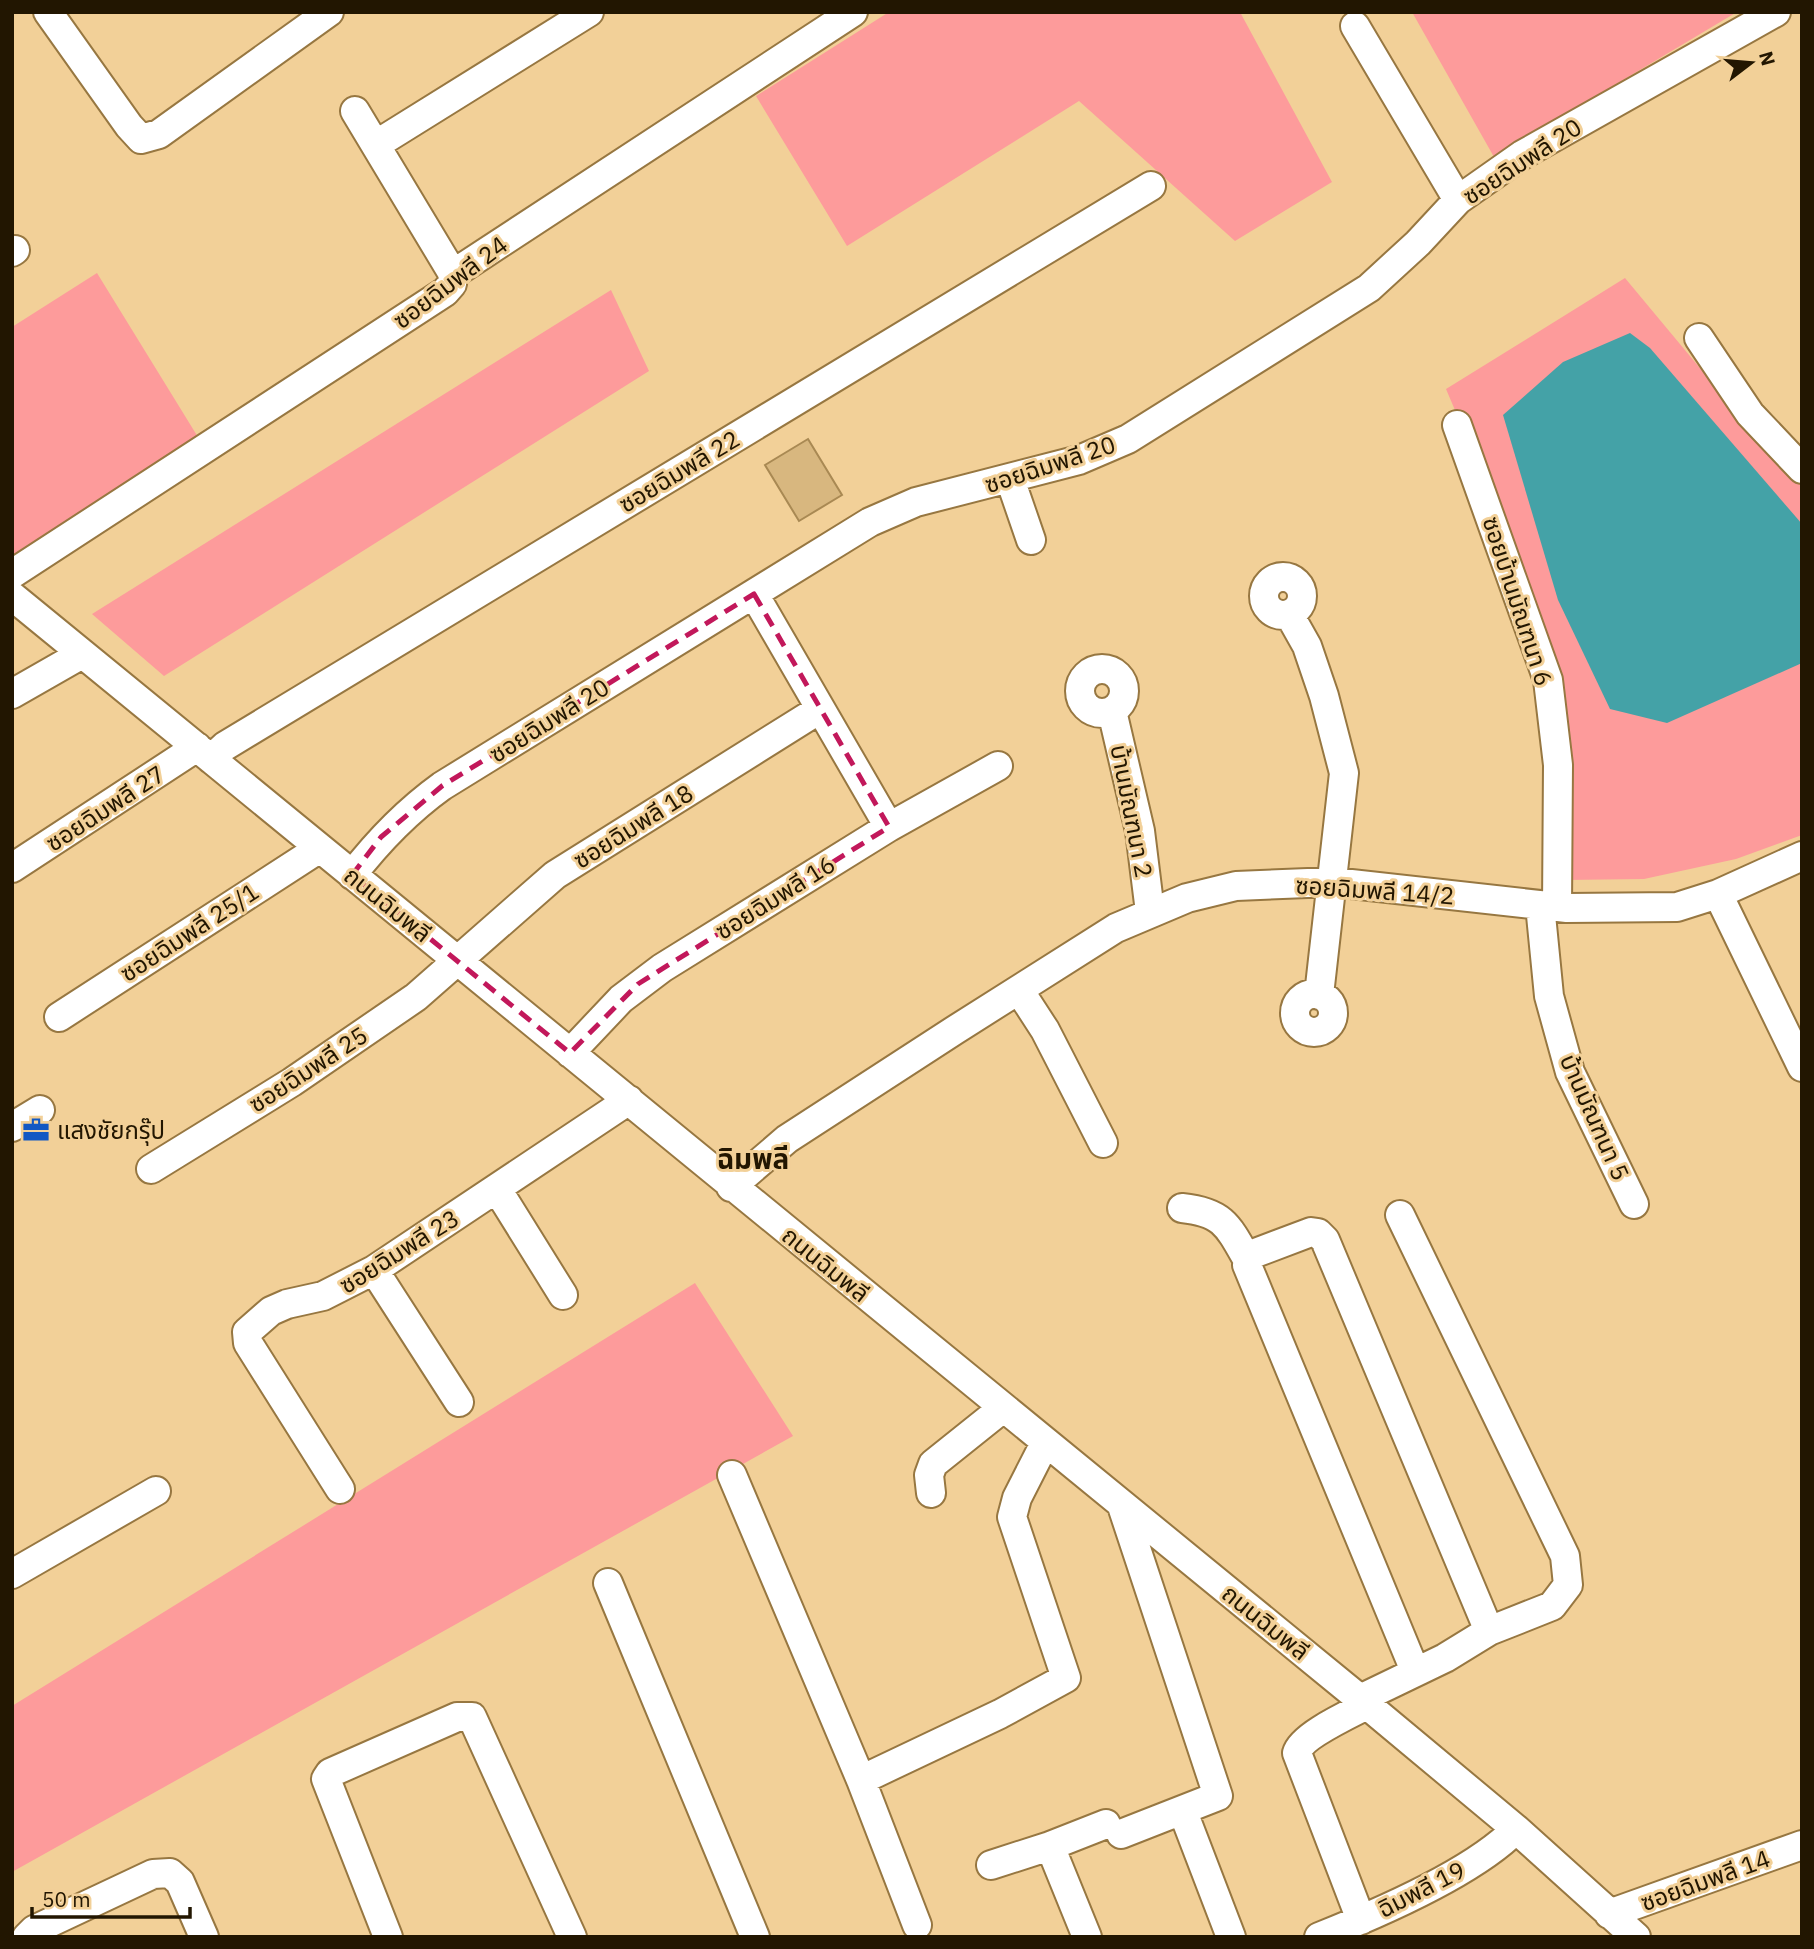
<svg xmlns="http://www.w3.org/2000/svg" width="1814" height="1949" viewBox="0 0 1814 1949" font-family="'IBM Plex Sans','Noto Sans Thai',sans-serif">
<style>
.green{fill:#fd9b9b}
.water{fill:#44a2a7}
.building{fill:#d8b77f;stroke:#a98953;stroke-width:2}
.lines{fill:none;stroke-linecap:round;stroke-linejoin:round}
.minor-casing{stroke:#977741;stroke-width:32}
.minor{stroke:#fff;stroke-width:28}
.marked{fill:none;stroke:#c2185b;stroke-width:5;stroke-dasharray:14 9;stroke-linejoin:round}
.labels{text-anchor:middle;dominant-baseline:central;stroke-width:6;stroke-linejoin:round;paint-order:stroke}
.street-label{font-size:24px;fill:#221601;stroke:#f2d098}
.poi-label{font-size:24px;fill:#221601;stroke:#f2d098;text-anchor:start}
.quarter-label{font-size:28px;font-weight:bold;fill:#221601;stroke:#f2d098}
</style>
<rect width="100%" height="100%" fill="#f2d098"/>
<path class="green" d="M889,12H1240L1332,182L1235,241L1079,101L847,246L756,96Z
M1412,12H1737L1494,157Z
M97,273L201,442L12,557V327Z
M1625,278L1719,391L1802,481V835L1736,859L1644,879L1565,880L1544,634L1531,589L1446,389Z
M611,290L649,371L164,676L92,614Z
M695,1283L793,1436L12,1872V1706Z"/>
<path class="water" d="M1630,333L1650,348L1802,524V663L1667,723L1610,709L1558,600L1503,415L1563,362Z"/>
<path class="building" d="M808,439L842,495L799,521L765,465Z"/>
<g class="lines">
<g class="minor-casing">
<path id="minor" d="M48,12L129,126L141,139L159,134L329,12
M1355,26L1458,200
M355,111L453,274
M377,144L589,12
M12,252L15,250
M1699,338L1750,414L1802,469
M1457,425L1548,680L1558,765L1557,907
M1010,479L1031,540
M12,574L445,292L452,284L453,274L853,12
M1264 596a19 19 0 1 1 38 0a19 19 0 1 1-38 0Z
M754,594L889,827
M12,596L1360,1699L1516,1829L1636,1937
M1289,614L1307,646L1324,696L1344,773L1319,995
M1080 691a22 22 0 1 1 44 0a22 22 0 1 1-44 0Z
M12,694L82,654
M1112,711L1140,831L1150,912
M211,759L225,746L1151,186
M12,868L197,747
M352,875C379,840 406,812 442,786L870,522L916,502L1079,460L1128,439L1369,288L1418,243L1458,200L1522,155L1776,12
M1718,894L1802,1067
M1540,905L1549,996L1570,1072L1634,1204
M1019,990L1045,1030L1103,1143
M1295 1013a19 19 0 1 1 38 0a19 19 0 1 1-38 0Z
M59,1017L320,848
M570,1053L621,999L662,968L889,827L998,766
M12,1127L40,1110
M151,1169L292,1082L416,997L555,875L820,709
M731,1187L787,1139L955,1030L1116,928L1187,898L1236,886L1333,882L1567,908L1677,907L1718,894L1802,856
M497,1189L563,1295
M1182,1208C1222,1212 1228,1225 1247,1259
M374,1270L459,1402
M732,1475L861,1780L917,1925
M340,1489L248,1343L247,1332L271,1311L287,1304L323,1296L374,1270L629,1100
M931,1493L929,1475L933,1464L1003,1408
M12,1574L156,1491
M608,1583L755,1937
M1415,1671L1247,1265L1250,1255L1311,1232L1318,1233L1325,1240L1489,1631
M1360,1699L1445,1658L1489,1631L1552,1606L1568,1585L1565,1556L1400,1215
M861,1780L1000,1714L1066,1678L1012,1517L1017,1498L1045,1443
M1185,1817L1231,1937
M1121,1834L1218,1796L1122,1506
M1050,1846L1106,1824
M991,1865L1050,1846L1087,1937
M1609,1914L1802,1845
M1361,1920L1297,1753C1301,1736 1350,1714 1367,1705
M27,1937L34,1930L153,1874L170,1873L180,1882L204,1937
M388,1937L326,1779L330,1773L457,1717H472L572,1937
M1319,1937C1377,1914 1473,1873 1516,1829"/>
</g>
<use href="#minor" class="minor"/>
</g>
<path class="marked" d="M754,594L889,827L638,984L570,1053L352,875L381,837L442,786Z"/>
<defs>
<g id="office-bare" transform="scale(2.1)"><path d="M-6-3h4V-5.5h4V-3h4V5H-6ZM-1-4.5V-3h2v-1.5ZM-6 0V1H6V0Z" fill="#1258c3" stroke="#f2d098" stroke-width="2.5" paint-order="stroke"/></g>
</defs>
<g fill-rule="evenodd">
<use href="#office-bare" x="36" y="1130"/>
</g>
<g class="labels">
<g class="street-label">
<text transform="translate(1522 161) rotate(-33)">ซอยฉิมพลี 20</text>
<text transform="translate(450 282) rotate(-37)">ซอยฉิมพลี 24</text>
<text transform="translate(1050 464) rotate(-18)">ซอยฉิมพลี 20</text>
<text transform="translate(679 471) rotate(-31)">ซอยฉิมพลี 22</text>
<text transform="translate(1518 601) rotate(72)">ซอยบ้านมัณฑนา 6</text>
<text transform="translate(549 720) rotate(-32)">ซอยฉิมพลี 20</text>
<text transform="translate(105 808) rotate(-33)">ซอยฉิมพลี 27</text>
<text transform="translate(1132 811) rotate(79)">บ้านมัณฑนา 2</text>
<text transform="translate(633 826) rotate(-32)">ซอยฉิมพลี 18</text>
<text transform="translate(1375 890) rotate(4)">ซอยฉิมพลี 14/2</text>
<text transform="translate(775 897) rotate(-32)">ซอยฉิมพลี 16</text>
<text transform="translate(388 904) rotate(39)">ถนนฉิมพลี</text>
<text transform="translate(189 932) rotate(-33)">ซอยฉิมพลี 25/1</text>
<text transform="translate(308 1069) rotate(-33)">ซอยฉิมพลี 25</text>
<text transform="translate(1595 1117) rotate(66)">บ้านมัณฑนา 5</text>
<text transform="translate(399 1251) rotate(-32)">ซอยฉิมพลี 23</text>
<text transform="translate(826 1264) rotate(39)">ถนนฉิมพลี</text>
<text transform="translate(1266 1622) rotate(39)">ถนนฉิมพลี</text>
<text transform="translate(1705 1880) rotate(-20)">ซอยฉิมพลี 14</text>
<text transform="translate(1421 1889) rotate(-27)">ฉิมพลี 19</text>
</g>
<g class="poi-label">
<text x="57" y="1130">แสงชัยกรุ๊ป</text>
</g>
<g class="quarter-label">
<text x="753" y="1158">ฉิมพลี</text>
</g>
</g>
<rect width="1814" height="1949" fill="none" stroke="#221601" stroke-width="28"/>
<g transform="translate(1751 63) rotate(74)" stroke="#f2d098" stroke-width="5" paint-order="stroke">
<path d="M0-5L12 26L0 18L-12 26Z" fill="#221601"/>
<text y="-10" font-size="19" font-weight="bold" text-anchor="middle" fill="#221601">N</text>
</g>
<path d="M32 1907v10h158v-10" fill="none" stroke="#221601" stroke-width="3.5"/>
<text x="42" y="1907" font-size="21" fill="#221601" stroke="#f2d098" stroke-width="5" paint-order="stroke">50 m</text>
</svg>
